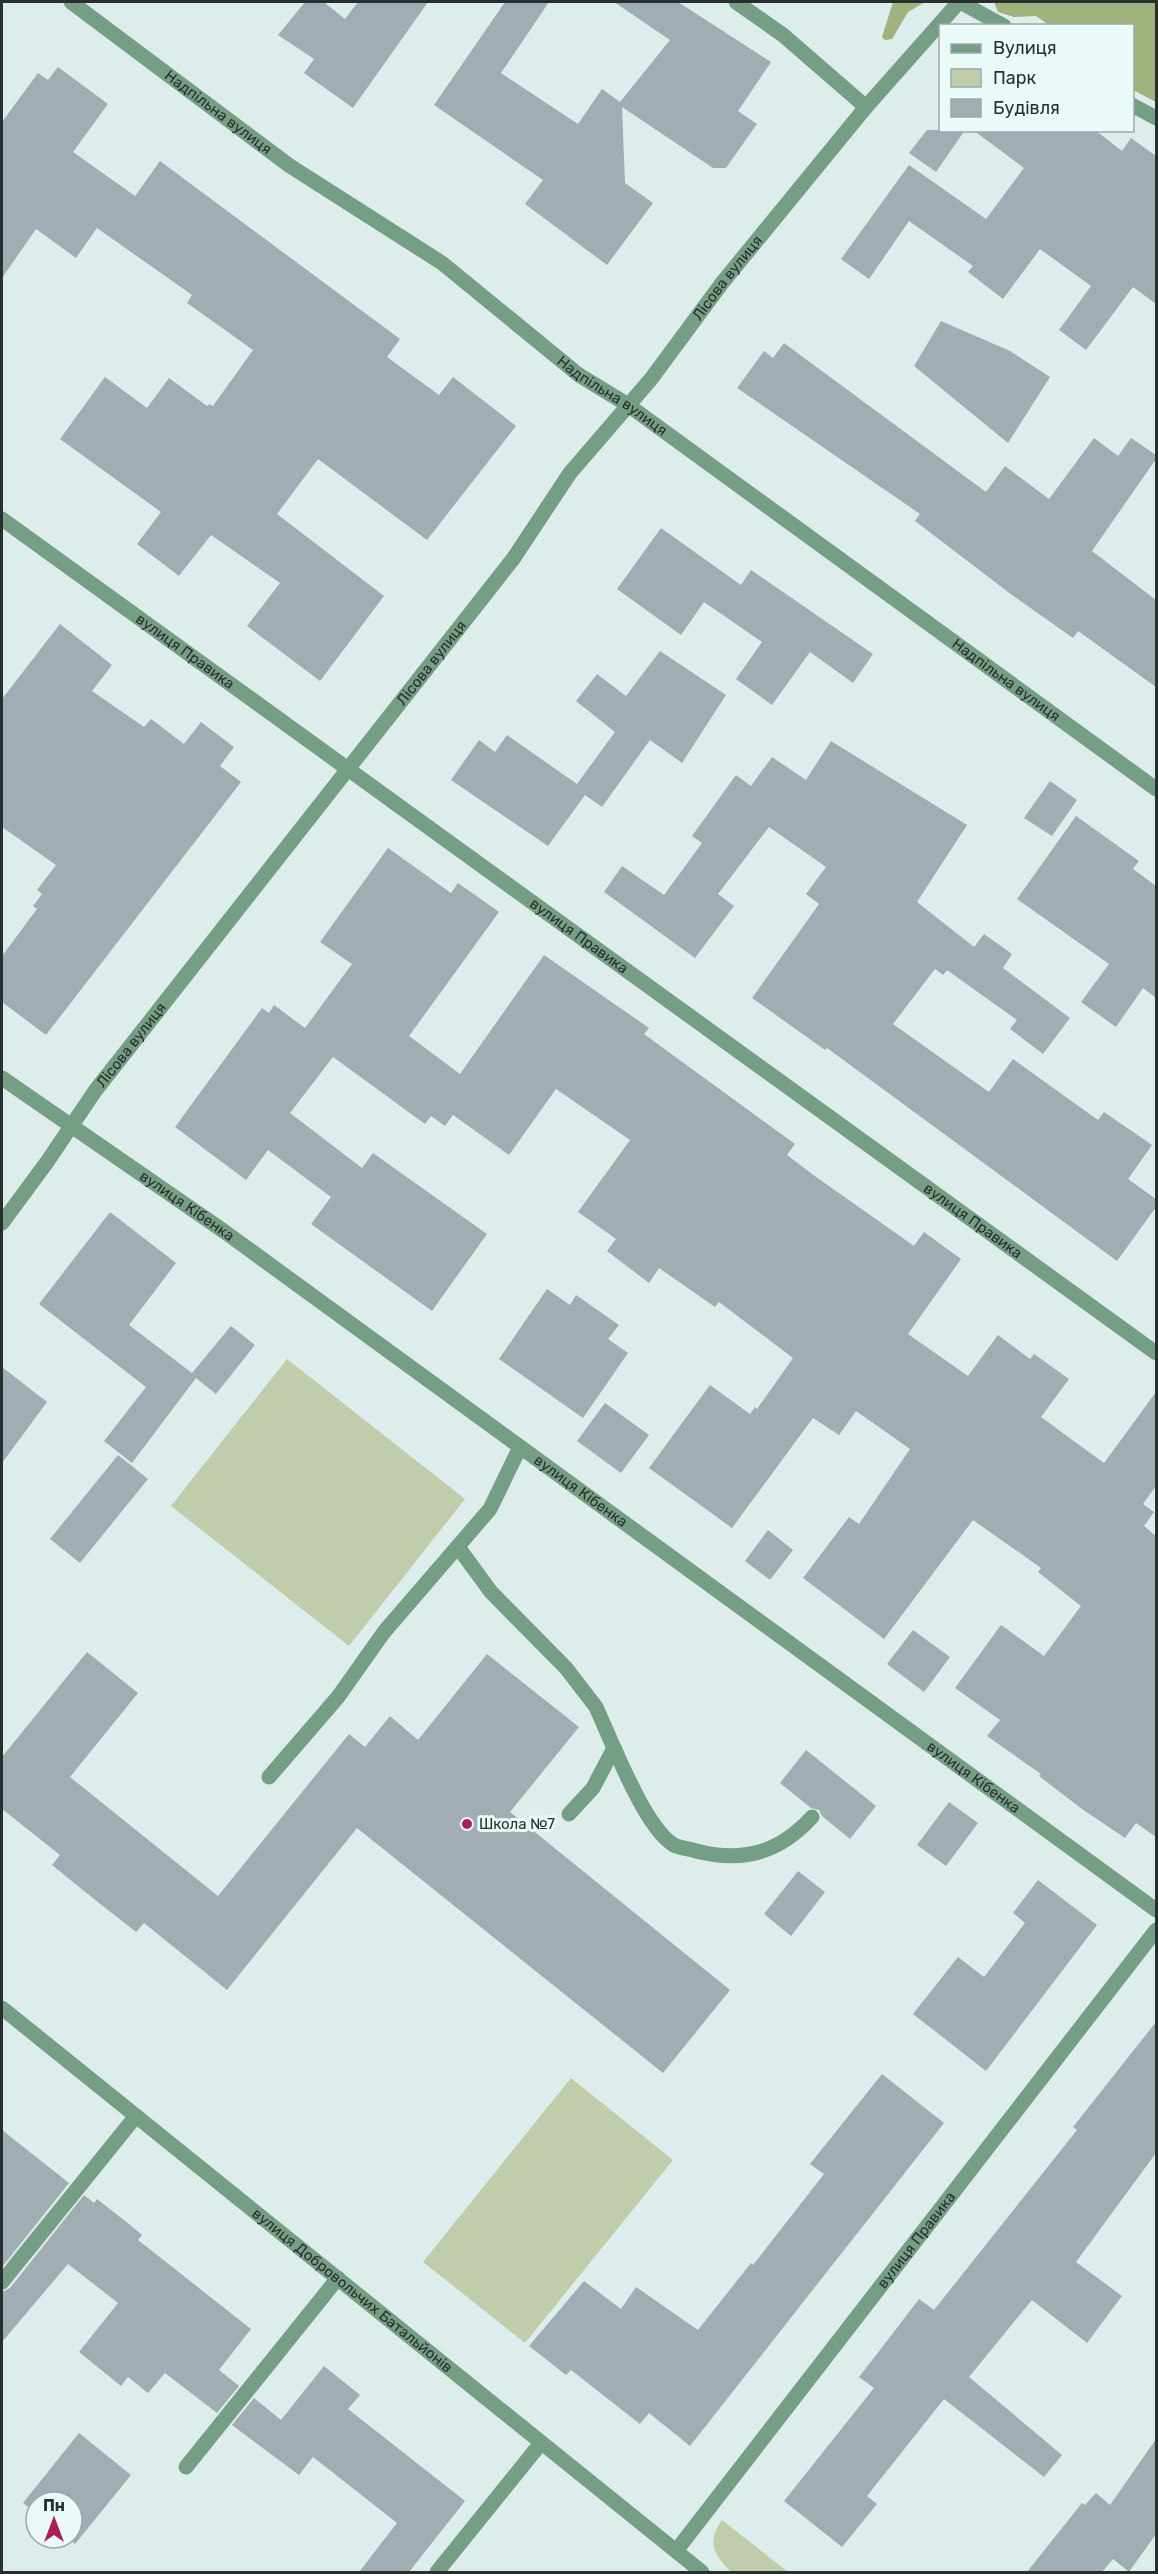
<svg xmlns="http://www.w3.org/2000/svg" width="1158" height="2574" viewBox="0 0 1158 2574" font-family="Rubik,sans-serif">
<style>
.green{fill:#c1ccab}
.forest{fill:#a1b27d}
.building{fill:#a0aeb4}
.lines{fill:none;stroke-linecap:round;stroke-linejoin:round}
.minor{stroke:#759f84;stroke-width:15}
.poi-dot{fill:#ab1d59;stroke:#e9faf9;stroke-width:2}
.labels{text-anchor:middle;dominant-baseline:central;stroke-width:6;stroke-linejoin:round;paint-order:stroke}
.street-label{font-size:15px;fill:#282f2e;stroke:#e9faf9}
.poi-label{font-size:15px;fill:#282f2e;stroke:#e9faf9;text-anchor:start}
</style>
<rect width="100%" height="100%" fill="#dcedeb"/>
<path class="green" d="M287,1359L465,1499L349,1646L171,1506Z
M571,2078L673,2160L525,2343L423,2262Z
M722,2520L788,2572L730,2571C713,2554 707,2541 722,2520Z"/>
<path class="forest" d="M893,2H925L908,12L892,39L885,40L882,37Z
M994,2H1156V102L1133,90L1132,26L1049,25L1036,16L1014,17L998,12Z"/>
<path class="building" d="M305,2H324L345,19L358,2H428L353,108L304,73L314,59L278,35Z
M505,2H549L501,73L578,124L602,89L620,102L670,40L614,2H678L771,62L738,111L757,124L726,168H713L622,107L625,183L653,203L607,265L525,204L543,180L434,105Z
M58,67L108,104L73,152L135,196L160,161L400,339L387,357L439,395L453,377L516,426L427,540L318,459L277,514L384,596L320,681L247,626L280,583L211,535L179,576L137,544L161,512L60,439L105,377L147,408L169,378L207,406L209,404L213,406L253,350L187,303L192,295L97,228L76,258L36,229L2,278V122L38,73L48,80Z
M927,130H965L936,172L909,153Z
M973,130H1095L1122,151L1131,138L1156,156V304L1133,287L1086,350L1059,330L1091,286L1040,249L1003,299L968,272L973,266L909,221L869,279L841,259L909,165L986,219L1024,168Z
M941,321L1010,351L1050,377L1008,443L914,366Z
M784,343L986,492L1005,466L1049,499L1094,438L1118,456L1131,438L1156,455V459L1092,551L1156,600V687L1078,631L1073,638L1012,595L915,521L920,514L737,388L764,351L773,358Z
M661,528L741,585L751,570L873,654L853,683L810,652L772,705L736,679L762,642L704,602L681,635L617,589Z
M60,624L112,665L92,691L144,727L151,719L184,744L201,722L234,747L220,766L241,782L46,1035L2,1002V956L37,909L33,906L42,894L37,890L56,865L2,827V699Z
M660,651L726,695L682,763L650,740L602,807L585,795L548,846L451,780L479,740L495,752L507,735L577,784L615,732L576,701L597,674L626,696Z
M831,741L967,825L917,902L974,947L984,934L1012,954L1003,968L1070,1018L1043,1054L1010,1029L1017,1020L947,970L943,975L935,969L893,1024L989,1092L1013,1059L1098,1120L1104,1112L1152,1145L1128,1179L1156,1199V1207L1117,1261L827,1048L825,1050L752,998L819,904L806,894L826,867L769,827L718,894L734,906L695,958L604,892L622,866L664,895L702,843L692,836L736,775L751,786L772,757L806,780Z
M1050,781L1077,800L1052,836L1024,818Z
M1076,816L1139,861L1133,869L1156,886V998L1143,988L1116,1027L1081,1002L1109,964L1017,899Z
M388,848L451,893L458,883L499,912L409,1036L460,1074L544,955L649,1028L644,1034L795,1144L787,1155L812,1174L914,1246L924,1232L961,1259L908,1334L968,1376L998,1335L1030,1359L1034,1354L1069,1379L1041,1417L1104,1463L1156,1392V1486L1143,1504L1154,1512L1144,1526L1156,1536V1837L1136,1823L1125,1838L1082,1809L1039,1776L1041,1774L987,1736L1000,1720L955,1688L1001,1625L1044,1656L1081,1606L1038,1572L1041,1568L973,1520L884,1639L803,1578L849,1517L859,1524L910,1449L856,1411L839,1435L813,1418L732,1528L649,1468L710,1385L750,1414L755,1407L757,1409L793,1358L719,1302L715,1307L659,1268L649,1283L607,1251L616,1239L578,1212L630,1140L556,1089L509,1155L453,1115L445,1126L431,1116L425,1124L333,1057L290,1113L362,1168L373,1153L487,1234L432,1311L311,1224L331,1197L268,1150L246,1180L175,1127L262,1008L269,1013L274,1005L305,1028L352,964L320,942Z
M110,1212L176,1263L129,1325L192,1373L231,1326L255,1345L216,1394L196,1378L132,1463L104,1441L146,1387L39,1304Z
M547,1289L570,1305L576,1295L619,1325L608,1339L628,1353L583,1418L499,1359Z
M2,1367L47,1402L2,1463Z
M605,1403L649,1435L621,1473L577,1441Z
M118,1455L148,1479L80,1563L50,1539Z
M768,1530L793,1550L770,1580L745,1561Z
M913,1630L950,1657L924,1692L887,1664Z
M87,1652L138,1693L70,1777L218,1896L349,1734L365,1747L390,1716L418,1740L487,1654L579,1727L510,1812L730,1990L663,2073L357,1828L227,1990L144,1923L136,1932L94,1899L52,1865L60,1855L2,1809V1757Z
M806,1750L876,1806L850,1839L822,1816L819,1810L811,1808L780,1783Z
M949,1802L978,1823L946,1866L917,1845Z
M798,1871L825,1892L791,1936L764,1914Z
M1038,1880L1097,1925L986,2071L913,2014L958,1957L984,1977L1025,1923L1013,1913Z
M1156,2022V2153L1076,2262L1122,2296L1087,2343L1032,2300L969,2377L1062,2455L1044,2477L944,2399L867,2496L877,2504L842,2547L784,2501L874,2388L859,2377L880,2350L919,2299L934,2310L1077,2130L1073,2127Z
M882,2074L944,2123L690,2446L649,2413L640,2424L571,2370L566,2375L529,2346L584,2281L621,2309L636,2287L698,2330L751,2263L753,2265L824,2174L810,2164Z
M2,2130L69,2183L2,2267Z
M84,2195L94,2203L97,2199L129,2224L142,2235L138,2240L251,2329L219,2370L239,2386L217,2413L165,2373L148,2393L128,2377L121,2386L79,2352L118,2303L68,2264L2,2342V2292L10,2288Z
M324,2366L360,2395L348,2409L465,2501L409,2572H359L397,2523L313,2457L299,2475L232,2425L254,2398L281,2420Z
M79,2433L131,2475L75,2544L67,2538H72V2502H36V2513L23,2503Z
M1156,2439V2534L1129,2572L1113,2559L1102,2572H1027L1082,2503L1085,2505L1096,2493L1110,2505Z"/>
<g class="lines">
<g class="minor">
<path id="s1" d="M71,2L290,166L442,263L579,375L628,405L1156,789"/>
<path d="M736,2L783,35L866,107L959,2"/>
<path d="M960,2L1004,26"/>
<path d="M1132,105L1156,118"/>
<path id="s2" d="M2,519L1156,1353"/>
<path id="s3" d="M2,1078L225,1232L1156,1910"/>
<path id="s4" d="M2,1223L47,1162L95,1091L513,559L570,473L651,379L722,283L866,107"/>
<path d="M458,1547L491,1592L566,1668L596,1707L614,1748L593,1788L569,1814"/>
<path d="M614,1748C626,1774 650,1831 674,1845C680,1848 690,1849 696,1851C743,1863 779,1853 812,1817"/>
<path d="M269,1777L338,1697L384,1632L490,1509L520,1447"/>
<path id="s5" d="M2,2008L702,2572"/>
<path d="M2,2282L136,2116"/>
<path d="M186,2467L338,2278"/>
<path id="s6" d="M676,2551L1156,1930"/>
<path d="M437,2572L541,2443"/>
</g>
</g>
<circle class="poi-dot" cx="467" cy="1824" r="6"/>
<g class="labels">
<g class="street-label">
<text stroke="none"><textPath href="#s1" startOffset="184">Надпільна вулиця</textPath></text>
<text stroke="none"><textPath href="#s4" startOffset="1192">Лісова вулиця</textPath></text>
<text stroke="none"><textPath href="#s1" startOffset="670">Надпільна вулиця</textPath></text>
<text stroke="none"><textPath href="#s2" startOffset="226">вулиця Правика</textPath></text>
<text stroke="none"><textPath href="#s4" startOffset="706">Лісова вулиця</textPath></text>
<text stroke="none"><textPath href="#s1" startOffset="1156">Надпільна вулиця</textPath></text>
<text stroke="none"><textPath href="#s2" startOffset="712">вулиця Правика</textPath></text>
<text stroke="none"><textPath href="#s4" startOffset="220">Лісова вулиця</textPath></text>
<text stroke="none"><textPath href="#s3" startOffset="225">вулиця Кібенка</textPath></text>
<text stroke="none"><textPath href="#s2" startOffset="1198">вулиця Правика</textPath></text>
<text stroke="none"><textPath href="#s3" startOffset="711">вулиця Кібенка</textPath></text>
<text stroke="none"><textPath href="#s3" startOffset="1197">вулиця Кібенка</textPath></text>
<text stroke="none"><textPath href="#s6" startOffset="393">вулиця Правика</textPath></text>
<text stroke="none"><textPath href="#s5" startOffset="450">вулиця Добровольчих Батальйонів</textPath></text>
</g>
<g class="poi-label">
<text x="479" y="1824">Школа №7</text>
</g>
</g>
<rect width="1158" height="2574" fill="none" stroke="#282f2e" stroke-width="6"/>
<rect x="939" y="24" width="195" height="108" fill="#e9faf9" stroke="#9ca9a8" stroke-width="1.5"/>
<rect x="951" y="44" width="30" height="9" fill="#759f84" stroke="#9ca9a8" stroke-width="1.5"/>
<text x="993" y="54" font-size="18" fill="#282f2e">Вулиця</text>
<rect x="951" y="69" width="30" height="18" fill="#c1ccab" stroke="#9ca9a8" stroke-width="1.5"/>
<text x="993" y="84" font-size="18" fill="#282f2e">Парк</text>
<rect x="951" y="99" width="30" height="18" fill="#a0aeb4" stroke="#9ca9a8" stroke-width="1.5"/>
<text x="993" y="114" font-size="18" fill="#282f2e">Будівля</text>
<g transform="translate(54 2520)"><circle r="28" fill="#e9faf9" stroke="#9ca9a8" stroke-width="1.5"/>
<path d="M0-4.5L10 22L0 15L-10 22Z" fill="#ab1d59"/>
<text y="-9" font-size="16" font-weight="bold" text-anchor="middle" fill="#282f2e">Пн</text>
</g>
</svg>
